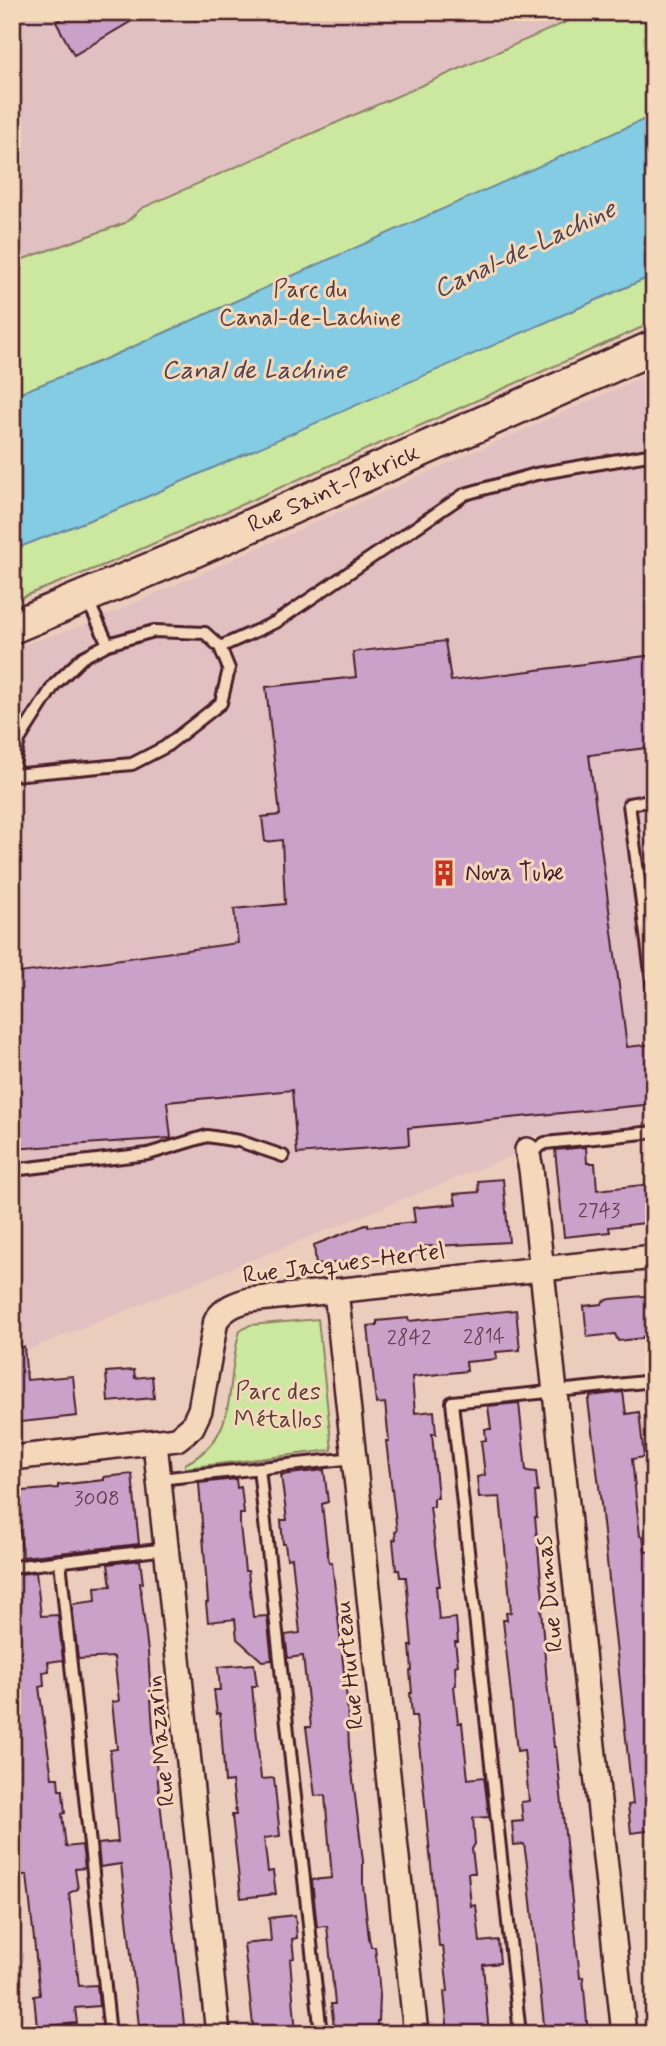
<svg xmlns="http://www.w3.org/2000/svg" width="666" height="2046" viewBox="0 0 666 2046" font-family="Mynerve,sans-serif">
<style>
.built{fill:#e1c0c1}
.green{fill:#cce79e;stroke:#8b8364;stroke-width:2}
.water{fill:#83cce3;stroke:#6c8799;stroke-width:2}
.building{fill:#caa2c9;stroke:#4a1f2b;stroke-width:2}
.lines{fill:none;stroke-linecap:round;stroke-linejoin:round}
.service-casing{stroke:#4a1f2b;stroke-width:16}
.minor-casing{stroke:#4a1f2b;stroke-width:28}
.secondary-casing{stroke:#4a1f2b;stroke-width:37}
.service{stroke:#f3d8ba;stroke-width:10}
.minor{stroke:#f3d8ba;stroke-width:23}
.secondary{stroke:#f3d8ba;stroke-width:32}
.labels{text-anchor:middle;dominant-baseline:central;stroke-width:6;stroke-linejoin:round;paint-order:stroke}
.number-label{font-size:21px;fill:#6a4052}
.park-label{font-size:24px;fill:#5e3d3c;stroke:#f3d8ba}
.street-label{font-size:24px;fill:#4a1f2b;stroke:#f3d8ba}
.poi-label{font-size:24px;fill:#4a1f2b;stroke:#f3d8ba;text-anchor:start}
.water-label{font-size:26px;font-style:italic;fill:#554250;stroke:#f3d8ba}
</style>
<rect width="100%" height="100%" fill="#ebcdbd"/>
<filter id="ink" filterUnits="userSpaceOnUse"><feTurbulence type="fractalNoise" baseFrequency=".0143" numOctaves="2"/><feDisplacementMap in="SourceGraphic" scale="14" xChannelSelector="R" yChannelSelector="G"/><feConvolveMatrix kernelMatrix="1 2 1 2 8 2 1 2 1" color-interpolation-filters="sRGB"/></filter>
<g filter="url(#ink)">
<path class="built" d="M12,12H589L142,208L125,223L12,263Z
M654,372V1123L525,1137L526,1150L12,1356V648L85,625Z"/>
<path class="green" d="M589,12H654V322L114,561L12,601V263L125,223L142,208Z
M318,1319L332,1450L185,1468V1464C242,1436 224,1381 240,1331L250,1325Z"/>
<path class="water" d="M654,115V275L126,506L12,550V396L103,360Z"/>
<path class="building" d="M72,12H147L74,55L56,22Z
M445,641L451,681L654,655V747L589,755L627,1047L654,1044V1104L408,1128L409,1145L297,1154L292,1090L167,1102L171,1138L12,1149V974L238,943L234,909L285,904L282,840L265,842L262,817L280,815L266,687L356,677L353,652Z
M586,1147L587,1163H595L597,1190L651,1184V1188H654V1222L609,1227L610,1232L564,1237L555,1150Z
M503,1179L509,1242L417,1247L418,1254L316,1265L314,1245L368,1224V1227L415,1222L413,1208L456,1204L454,1194L479,1192L478,1181Z
M654,1295V1334L643,1336V1338L618,1341L615,1334L587,1337L584,1306L602,1304L603,1301L611,1299Z
M516,1310L520,1350L496,1352L497,1359L466,1362L467,1371L412,1377L415,1413L434,1411L436,1434H432L438,1498H434V1507H430L440,1586H436L439,1620L456,1618L458,1642H455L458,1665L455,1666L456,1685L454,1686L458,1723H462L468,1779L484,1777L489,1817L473,1818L475,1844L472,1849L475,1873H468L471,1906L476,1905L480,1942L498,1940L500,1963L483,1965L489,2034H448L444,1992L448,1991L443,1946H439L421,1762L416,1716H412L410,1693H412L410,1671L412,1670L410,1646H412L406,1577H400L399,1570H396L393,1540L396,1539L395,1532L397,1531L386,1441H389L385,1403L376,1404L368,1326L377,1325V1321L408,1318L409,1321Z
M12,1347H24L27,1380L73,1376L77,1416L12,1423Z
M134,1370L135,1378L152,1376L154,1398L108,1402L106,1372Z
M623,1392L626,1414L639,1412L644,1457L632,1459L640,1536H643L645,1552L654,1551V1593L649,1594L654,1642V1830L631,1833L628,1805L633,1804L599,1486L588,1400L590,1399V1396Z
M519,1403L526,1471L536,1472L538,1492H535L537,1517H535L544,1609H541L547,1683L554,1747H556L580,1978L583,1977L588,2034H545L527,1864L524,1844L514,1845L512,1822L523,1821L521,1802L529,1801L524,1750L517,1751L503,1620H507L506,1613L511,1612L509,1589L500,1497L479,1498L477,1477L485,1475L481,1441L486,1440L485,1429H491L488,1406Z
M324,1470L328,1502L322,1504L326,1540L329,1563L332,1562L347,1700L349,1747L363,1861V1885L369,1938L371,1947H375L378,1972L380,1996L379,2021H377L378,2034H335L331,2004H335L327,1926L317,1927L312,1880L332,1878L325,1795L315,1796L306,1727H311L303,1656L288,1658L285,1635L300,1633L292,1558L287,1559L285,1544H283L281,1520H287L281,1475Z
M132,1474L139,1544L23,1557L20,1533H12V1492L58,1488V1485L104,1480V1477Z
M236,1479L237,1488L241,1487L242,1495L244,1514H240V1525L245,1571H248L253,1617L267,1616L272,1660L262,1661L237,1639L235,1619L208,1622L206,1603L208,1602L199,1483Z
M140,1560L143,1583H140L148,1652L154,1745L185,2034H156L155,2024L139,2026L121,1864L100,1867L98,1844L118,1842L110,1750L117,1749L112,1702L119,1701L114,1657L78,1659L72,1604L96,1601L95,1587L111,1586L108,1564Z
M36,1572L41,1616L58,1615L63,1660L48,1662L49,1671L43,1672L44,1686L39,1687L52,1778H58L59,1790H63V1793L65,1813L62,1814L66,1847L82,1845L85,1868L75,1869L78,1889L69,1893L79,1986L97,1985L99,2006L75,2008L77,2023L37,2027L34,1996L40,1995L27,1875H22L20,1868L17,1829H19L14,1782H12V1575Z
M254,1664L257,1686H252L261,1779L274,1778L280,1836L264,1838L268,1872L273,1871L276,1894L241,1898L232,1815H236L232,1781L225,1782L220,1713L217,1714L214,1690H220L218,1667Z
M295,1915L297,1938L292,1939L294,1958L290,1959L296,2034H254L244,1944L271,1941L269,1918Z"/>
<g class="lines">
<g class="service-casing">
<path id="service" d="M220,647L276,622L465,494L536,474L654,454
M12,775L132,764L165,747L221,703L229,669L220,647L205,633L154,631L108,644L87,599
M12,775L19,740L54,685L83,657L108,644
M654,800L629,804L654,996
M528,1154L545,1143L654,1132
M12,1170L148,1154L207,1136L239,1141L283,1156
M259,1468L321,2034
M159,1479L354,1458
M60,1561L110,2034
M12,1567L167,1549
M520,2034L452,1402L654,1381"/>
</g>
<g class="minor-casing">
<path id="minor" d="M527,1150L531,1169L624,2034
M336,1291L416,2034
M155,1443L218,2034
M12,1458L177,1439L192,1427L200,1410L216,1320C225,1308 234,1304 249,1300L654,1257"/>
</g>
<g class="secondary-casing">
<g id="secondary">
<path id="s1" d="M12,627L182,556L654,347"/>
</g>
</g>
<use href="#service" class="service"/>
<use href="#minor" class="minor"/>
<use href="#secondary" class="secondary"/>
</g>
</g>
<defs>
<g id="building-bare" transform="scale(2.1)"><path d="M-4-6H4V6H1V3H-1V6H-4ZM-2.5-4.3h1.7v1.8h-1.7ZM.8-4.3h1.7v1.8H.8ZM-2.5-1h1.7V.8h-1.7ZM.8-1h1.7V.8H.8Z" fill="#c8321e" stroke="#f3d8ba" stroke-width="2.5" paint-order="stroke"/></g>
</defs>
<g fill-rule="evenodd">
<use href="#building-bare" x="444" y="873"/>
</g>
<g class="labels">
<g class="number-label">
<text x="599" y="1211">2743</text>
<text x="484" y="1337">2814</text>
<text x="409" y="1338">2842</text>
<text x="97" y="1499">3008</text>
</g>
<g class="park-label">
<text x="310" y="290">Parc du<tspan x="310" dy="28">Canal-de-Lachine</tspan></text>
<text x="278" y="1392">Parc des<tspan x="278" dy="28">Métallos</tspan></text>
</g>
<g class="street-label">
<text stroke="none"><textPath href="#s1" startOffset="350">Rue Saint-Patrick</textPath></text>
<text transform="translate(344 1264) rotate(-7)">Rue Jacques-Hertel</text>
<text transform="translate(550 1594) rotate(-96)">Rue Dumas</text>
<text transform="translate(350 1665) rotate(-96)">Rue Hurteau</text>
<text transform="translate(161 1741) rotate(-96)">Rue Mazarin</text>
</g>
<g class="poi-label">
<text x="465" y="873">Nova Tube</text>
</g>
<g class="water-label">
<text transform="translate(525 250) rotate(-25)">Canal-de-Lachine</text>
<text x="254" y="371">Canal de Lachine</text>
</g>
</g>
<rect width="666" height="2046" fill="none" stroke="#f3d8ba" stroke-width="42"/>
<rect x="21" y="21" width="624" height="2004" fill="none" stroke="#4a1f2b" stroke-width="2.5" filter="url(#ink)"/>
</svg>
